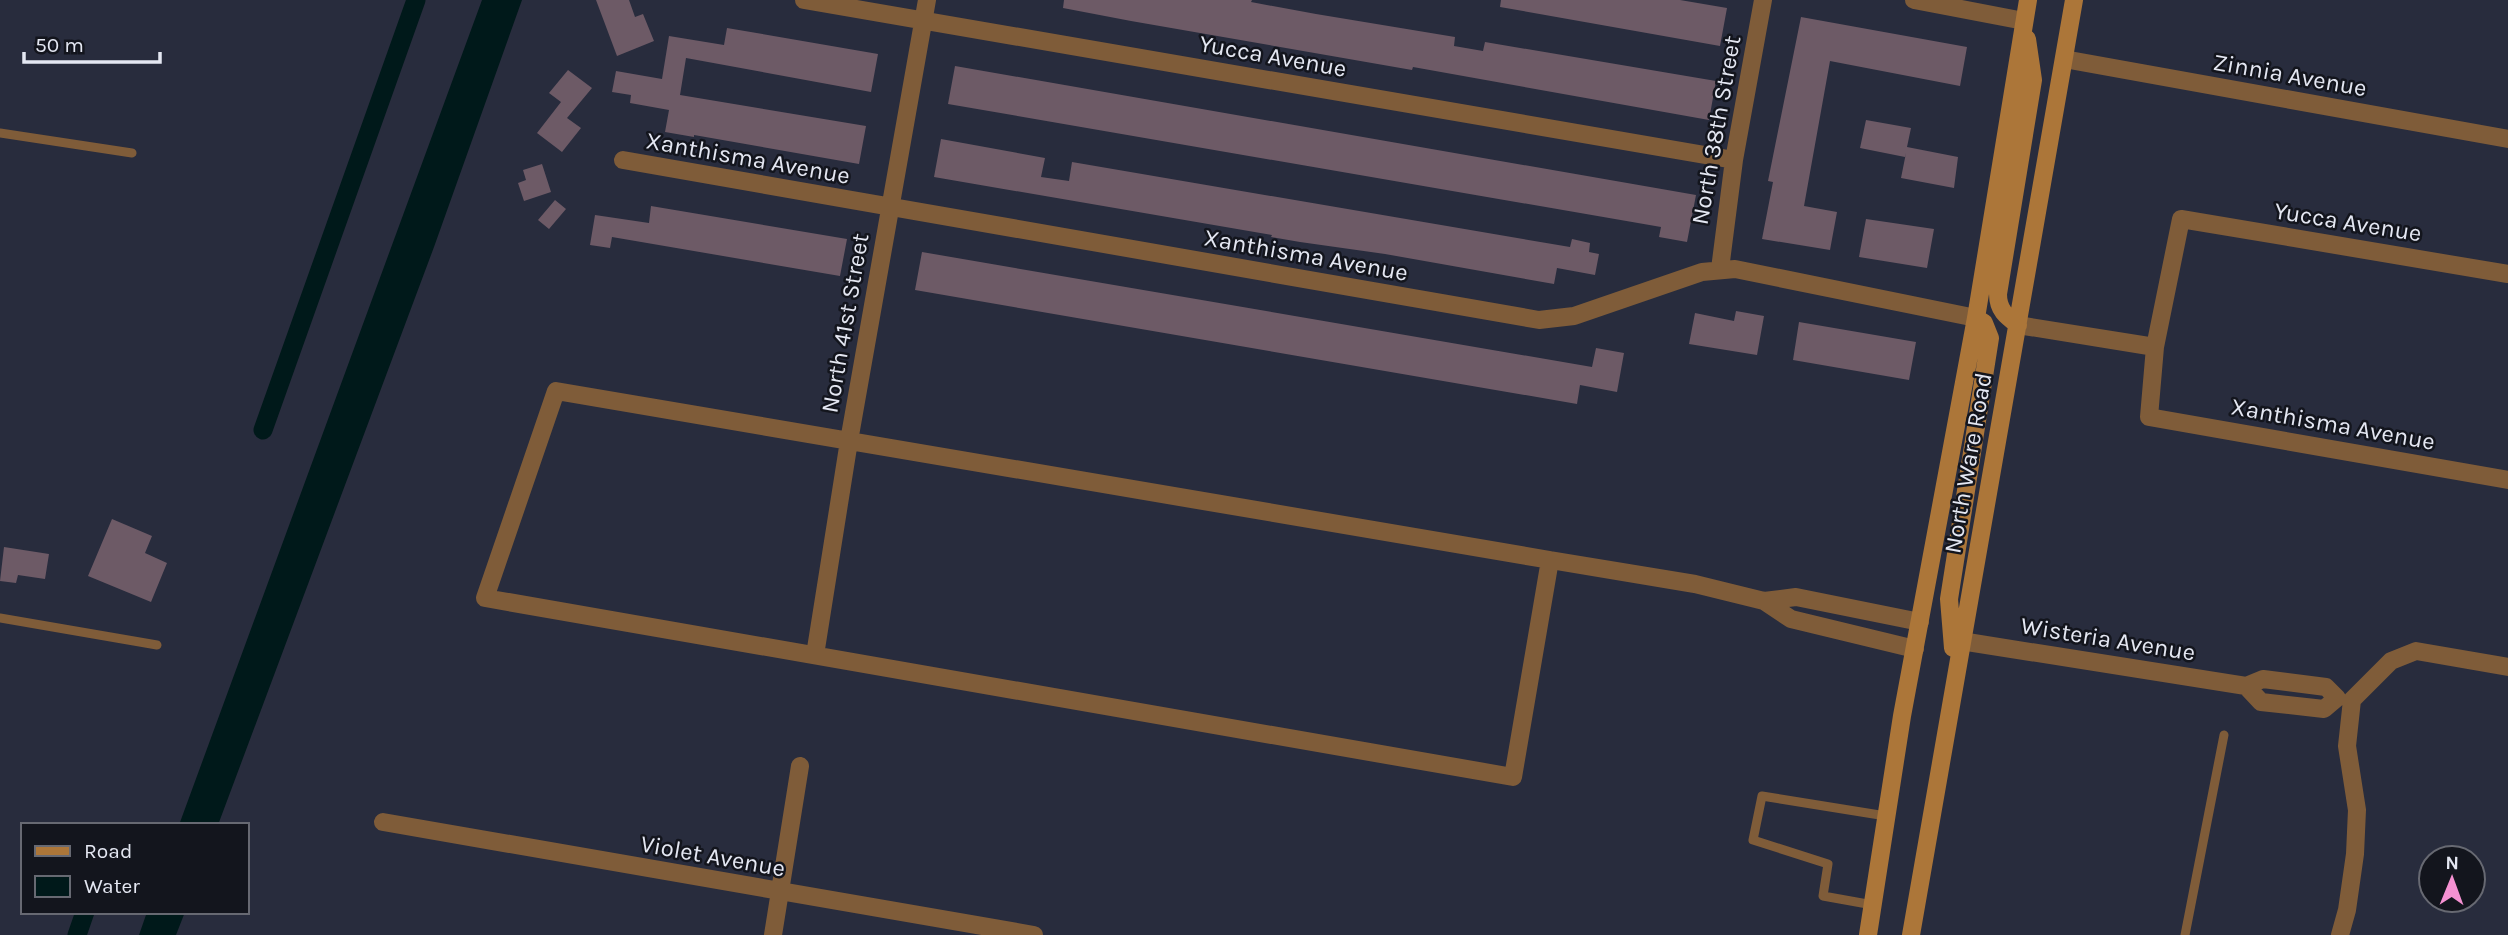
<svg xmlns="http://www.w3.org/2000/svg" width="2508" height="935" viewBox="0 0 2508 935" font-family="Karla,sans-serif">
<style>
.water{fill:#00191a}
.lines{fill:none;stroke-linecap:round;stroke-linejoin:round}
.canal{stroke:#00191a;stroke-width:19}
.building{fill:#6d5a66}
.service{stroke:#7f5c39;stroke-width:9}
.minor{stroke:#7f5c39;stroke-width:18}
.secondary{stroke:#ac7639;stroke-width:18}
.labels{text-anchor:middle;dominant-baseline:central;stroke-width:5;stroke-linejoin:round;paint-order:stroke}
.street-label{font-size:24px;fill:#e4e7f2;stroke:#13151d}
</style>
<rect width="100%" height="100%" fill="#282c3d"/>
<path class="water" d="M482,0H522L434,247L218,825H179Z
M147,912H185L176,935H139Z"/>
<g class="lines">
<path class="canal" d="M263,430L416,0
M77,935L85,912"/>
</g>
<path class="building" d="M596,0H629L635,17L643,14L654,41L617,56Z
M1064,0H1252L1251,2L1316,14L1455,37L1454,46L1483,51L1485,42L1716,81L1709,120L1413,67L1412,70L1131,21L1063,8Z
M1501,0H1680L1727,8L1720,46L1500,7Z
M1801,17L1967,47L1960,86L1830,61L1804,206L1837,212L1830,250L1762,239L1773,182L1768,181Z
M727,28L878,54L871,92L686,58L680,95L866,126L859,164L694,135V137L665,132L669,110L630,103L631,95L612,92L616,71L662,79L669,36L724,45Z
M955,66L1696,195L1687,242L1659,237L1661,227L948,104Z
M568,70L592,88L567,118L581,128L562,152L537,133L561,102L549,93Z
M1866,120L1911,128L1907,147L1958,157L1954,188L1901,178L1906,153L1905,157L1860,148Z
M941,139L1045,158L1041,177L1069,181L1072,162L1570,247L1572,239L1590,243L1589,252L1599,254L1595,275L1557,268L1554,284L1385,254L1300,242L1271,237L1272,235L934,177Z
M542,164L551,192L524,201L518,183L526,180L523,170Z
M555,200L566,209L549,229L538,220Z
M651,206L847,239L840,276L612,237L610,248L590,245L595,215L649,223Z
M1866,219L1934,229L1927,268L1859,257Z
M922,252L1592,367L1596,348L1624,353L1617,392L1580,385L1577,404L915,290Z
M1736,311L1764,316L1757,355L1689,344L1695,313L1734,321Z
M1799,322L1916,342L1909,380L1793,360Z
M112,519L152,536L145,553L167,563L151,602L88,576Z
M4,547L49,554L45,579L18,575L16,583L0,581Z"/>
<g class="lines">
<path class="service" d="M0,133L132,153
M0,618L157,645
M1873,905L1823,896L1828,864L1753,840L1762,796L1886,816
M2185,935L2224,735"/>
<path class="minor" d="M804,0L1734,160
M1914,0L2024,21
M2064,59L2508,139
M623,160L1539,320L1574,316L1702,272L1735,269L1976,318
M1720,269L1734,160L1763,0
M2508,274L2181,219L2155,347L2149,417L2508,480
M2018,325L2155,347
M1550,560L1513,777L485,598L556,391L1550,560L1695,584L1764,601L1791,619L1915,649
M1764,601L1796,597L1920,622
M1961,641L2246,686L2263,679L2326,687L2337,698L2324,709L2261,702L2246,686
M815,655L849,441L927,0
M383,822L1034,935
M773,935L800,766
M2340,935L2347,910L2355,854L2357,810L2347,746L2352,700L2391,661L2416,651L2508,667"/>
<path class="secondary" d="M2018,325C2006,316 1998,310 1998,294L2033,80L2027,39
M1953,648L1949,599L1990,338L1984,323L1976,318
M1868,935L1902,716L1976,318L2028,0
M1911,935L2074,0"/>
</g>
<g class="labels">
<g class="street-label">
<text transform="translate(1273 56) rotate(10)">Yucca Avenue</text>
<text transform="translate(2290 75) rotate(10)">Zinnia Avenue</text>
<text transform="translate(1716 130) rotate(-80)">North 38th Street</text>
<text transform="translate(748 158) rotate(10)">Xanthisma Avenue</text>
<text transform="translate(2348 222) rotate(9)">Yucca Avenue</text>
<text transform="translate(1306 255) rotate(10)">Xanthisma Avenue</text>
<text transform="translate(845 323) rotate(-80)">North 41st Street</text>
<text transform="translate(2333 424) rotate(10)">Xanthisma Avenue</text>
<text transform="translate(1968 463) rotate(-80)">North Ware Road</text>
<text transform="translate(2108 639) rotate(9)">Wisteria Avenue</text>
<text transform="translate(713 856) rotate(10)">Violet Avenue</text>
</g>
</g>
<rect x="21" y="823" width="228" height="91" fill="#13151d" stroke="#676972" stroke-width="2"/>
<rect x="35" y="846" width="35" height="10" fill="#ac7639" stroke="#676972" stroke-width="2"/>
<text x="84" y="858" font-size="21" fill="#e4e7f2">Road</text>
<rect x="35" y="876" width="35" height="21" fill="#00191a" stroke="#676972" stroke-width="2"/>
<text x="84" y="893" font-size="21" fill="#e4e7f2">Water</text>
<g transform="translate(2452 879) rotate(1)"><circle r="33" fill="#13151d" stroke="#676972" stroke-width="2"/>
<path d="M0-5L12 26L0 18L-12 26Z" fill="#f591d2"/>
<text y="-10" font-size="19" font-weight="bold" text-anchor="middle" fill="#e4e7f2">N</text>
</g>
<path d="M24 52v10h136v-10" fill="none" stroke="#e4e7f2" stroke-width="3.5"/>
<text x="35" y="52" font-size="21" fill="#e4e7f2" stroke="#13151d" stroke-width="5" paint-order="stroke">50 m</text>
</svg>
